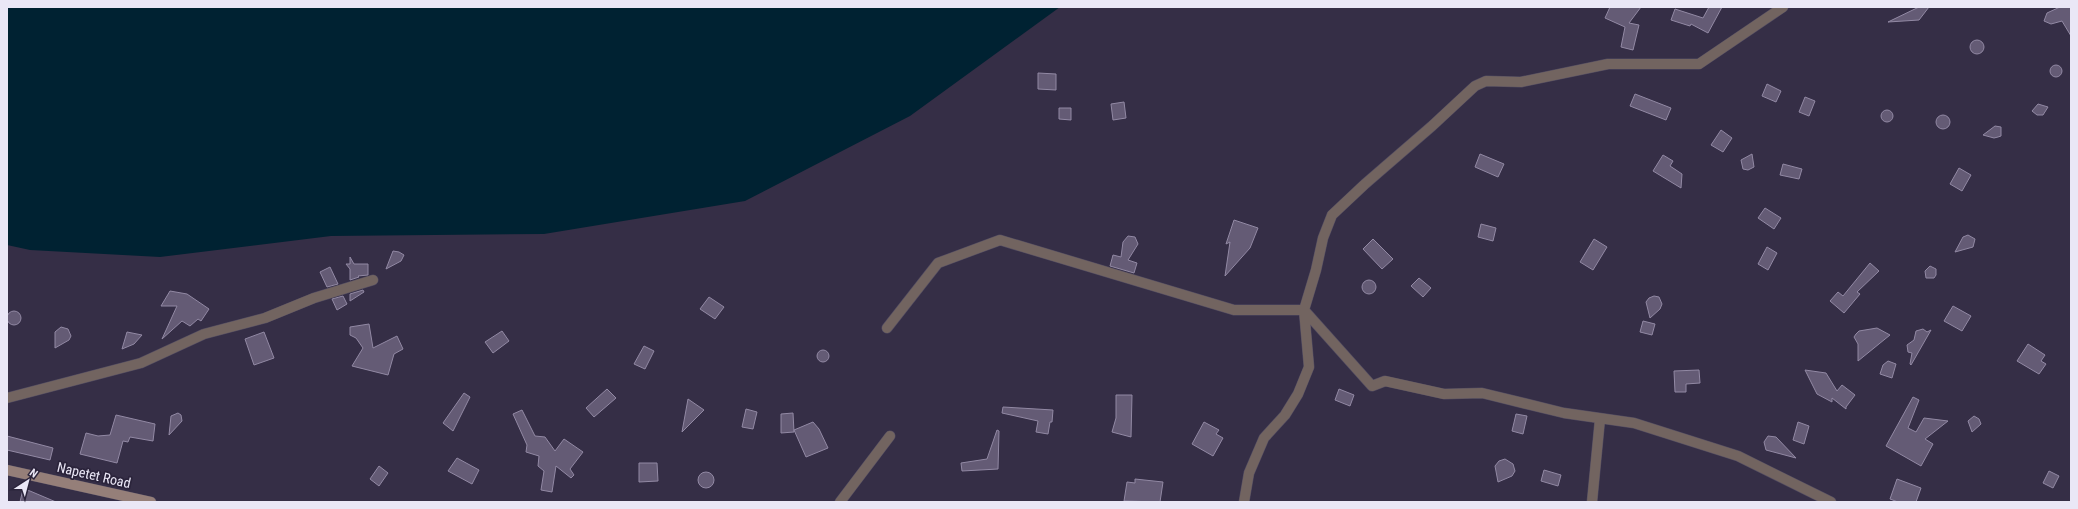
<svg xmlns="http://www.w3.org/2000/svg" width="2078" height="509" viewBox="0 0 2078 509" font-family="'Roboto Condensed',sans-serif">
<style>
.water{fill:#002232}
.building{fill:#645b75;stroke:#9289a4}
.lines{fill:none;stroke-linecap:round;stroke-linejoin:round}
.minor-casing{stroke:#524c62;stroke-width:11}
.secondary-casing{stroke:#524c62;stroke-width:11}
.minor{stroke:#726460;stroke-width:10}
.secondary{stroke:#957f79;stroke-width:10}
.labels{text-anchor:middle;dominant-baseline:central;stroke-width:3.5;stroke-linejoin:round;paint-order:stroke}
.street-label{font-size:14px;fill:#eae7f6;stroke:#2b243b}
</style>
<rect width="100%" height="100%" fill="#352e46"/>
<path class="water" d="M7,7H1060L910,116L745,201L544,234L331,236L160,257L30,250L7,245Z"/>
<path class="building" d="M1610,7H1641L1629,23L1639,25L1633,50L1621,47L1625,27L1605,18Z
M1709,7H1722L1708,33L1691,24L1690,26L1671,20L1675,9L1703,18Z
M1919,7H1929L1919,20L1888,22Z
M2060,7H2071V36L2062,21L2051,24L2044,21L2047,13Z
M1970 47a7 7 0 1 1 14 0a7 7 0 1 1-14 0Z
M2050 71a6 6 0 1 1 12 0a6 6 0 1 1-12 0Z
M1038,73L1056,74V90L1038,89Z
M1767,84L1781,91L1776,102L1762,96Z
M1635,94L1671,108L1666,120L1630,106Z
M1805,97L1815,101L1809,116L1799,112Z
M1124,102L1126,118L1113,120L1111,104Z
M2038,104L2048,107L2043,115H2037L2032,111Z
M1059,108H1071V120L1059,119Z
M1881 116a6 6 0 1 1 12 0a6 6 0 1 1-12 0Z
M1936 122a7 7 0 1 1 14 0a7 7 0 1 1-14 0Z
M1995,126L2001,127V136L1998,137L1994,138L1983,135Z
M1721,130L1732,138L1723,152L1711,145Z
M1480,154L1504,164L1498,177L1475,167Z
M1752,154L1754,167L1748,170L1743,169L1741,160Z
M1663,155L1673,161L1670,166L1682,174L1681,188L1653,171Z
M1783,164L1802,169L1799,179L1780,175Z
M1959,168L1971,175L1962,191L1950,184Z
M1765,208L1781,218L1774,229L1758,218Z
M1234,220L1258,228L1250,248L1225,276L1230,242L1226,244Z
M1481,224L1496,228L1493,241L1478,237Z
M1968,235L1975,239L1973,247L1955,252L1963,237Z
M1128,236L1135,237L1138,244L1128,260L1137,263L1134,273L1110,266L1113,255L1121,257L1123,242Z
M1373,239L1393,259L1382,269L1363,249Z
M1594,239L1607,247L1593,270L1580,262Z
M1767,247L1777,253L1768,270L1758,264Z
M393,251L399,252L404,255L401,261L386,269Z
M350,257L354,264H368V275L358,276L359,277L350,280V269L346,264H350Z
M1870,263L1879,271L1857,292L1860,294L1844,313L1830,301L1838,292L1843,296Z
M1930,266L1936,269V275L1934,278H1926L1925,271Z
M330,267L338,284L327,287L320,272Z
M1419,278L1431,288L1423,297L1411,286Z
M1362 287a7 7 0 1 1 14 0a7 7 0 1 1-14 0Z
M363,290L364,292L350,301V294Z
M170,291L187,294L209,309L201,321L198,319L190,326L182,321L162,339L177,306H161Z
M343,296L347,304L337,310L332,299Z
M1654,296L1659,297L1662,304L1660,309L1650,318L1646,302L1649,298Z
M709,297L724,307L715,319L700,309Z
M1953,306L1971,316L1962,331L1944,321Z
M7 318a7 7 0 1 1 14 0a7 7 0 1 1-14 0Z
M1643,321L1655,324L1652,335L1640,332Z
M369,324L373,348L397,336L403,349L394,354L388,375L352,366L363,348L356,338L350,335V327Z
M61,327L68,329L71,336L69,340L55,348V332Z
M1877,328L1890,335L1858,361V344L1854,337L1856,334L1859,331Z
M1923,329L1927,332L1931,330L1911,365L1910,364L1912,353L1908,352L1907,345L1914,340L1916,331Z
M502,331L509,341L493,353L485,342Z
M127,332L142,335L134,344L122,349Z
M264,332L274,358L254,365L245,339Z
M2028,344L2045,355L2041,361L2046,364L2039,374L2017,361Z
M644,346L654,351L645,369L634,364Z
M817 356a6 6 0 1 1 12 0a6 6 0 1 1-12 0Z
M1888,361L1896,364L1892,378L1880,374L1883,365Z
M1699,370L1700,383L1686,384V392H1675L1674,371Z
M1805,370L1826,373L1837,391L1842,385L1855,395L1846,407V409L1832,398V402L1817,394Z
M607,389L616,398L594,417L586,408Z
M1339,389L1354,395L1350,406L1335,400Z
M464,393L470,397L453,431L443,423Z
M1116,395H1132L1131,437L1112,432L1116,418Z
M1913,397L1919,400L1908,428L1916,432L1924,418L1948,421L1925,439L1933,444L1921,466L1886,446Z
M688,399L704,410L682,432Z
M1003,407L1053,410L1052,422H1050L1048,434L1036,432L1038,421L1002,413Z
M746,409L757,412L753,429L742,427Z
M522,410L535,436L545,437L555,451L564,439L583,452L570,469L574,475L571,478L556,466L552,492L541,490L544,471L538,466L539,456L526,452L527,445L513,414Z
M178,413L181,415L182,421L169,435L171,416Z
M793,413L794,432L781,433V414Z
M1516,414L1527,416L1523,434L1512,431Z
M116,415L155,424L153,441L130,437L128,442L123,441L117,463L80,454L86,433L98,436L110,435Z
M1974,416L1979,419L1981,424L1972,432L1968,421Z
M813,422L819,429L828,448L806,457L794,430Z
M1204,422L1219,430L1216,434L1223,438L1213,456L1192,444Z
M1798,422L1809,426L1804,444L1793,440Z
M997,430L999,431L998,469L962,471L961,463L987,459Z
M7,436L53,448L50,460L7,450Z
M1768,436L1776,437L1796,458L1766,450L1764,442Z
M457,458L479,470L472,484L448,471Z
M1505,459L1513,464L1515,471L1512,476L1498,482L1495,466L1499,461Z
M639,463H657L658,481L639,482Z
M379,466L388,473L379,486L370,479Z
M1544,470L1561,475L1558,486L1541,481Z
M2049,471L2059,476L2053,488L2043,483Z
M698 480a8 8 0 1 1 16 0a8 8 0 1 1-16 0Z
M1135,479L1163,482L1160,502L1124,501L1127,482L1135,483Z
M1897,479L1921,488L1916,502H1898L1890,499Z
M23,489L30,491L56,502H20Z"/>
<g class="lines">
<g class="minor-casing">
<path id="minor" d="M887,328L938,263L1000,240L1234,310H1304L1372,386L1385,381L1444,394L1482,393L1564,413L1634,423L1738,456L1831,502
M7,398L141,363L204,334L265,318L314,298L373,280
M840,502L890,436
M1244,502L1249,473L1264,438L1285,415L1298,394L1309,367L1304,310L1316,270L1323,238L1332,215L1365,184L1432,126L1475,86L1486,81L1521,82L1608,64H1699L1783,7
M1592,502L1600,419"/>
</g>
<g class="secondary-casing">
<path id="secondary" d="M7,470L151,502"/>
</g>
<use href="#minor" class="minor"/>
<use href="#secondary" class="secondary"/>
</g>
<g class="labels">
<g class="street-label">
<text transform="translate(94 475) rotate(13)">Napetet Road</text>
</g>
</g>
<rect width="2078" height="509" fill="none" stroke="#eae7f6" stroke-width="16"/>
<g transform="translate(28 481) rotate(36)" stroke="#2b243b" stroke-width="3" paint-order="stroke">
<path d="M0-3L7 15L0 10L-7 15Z" fill="#eae7f6"/>
<text y="-6" font-size="11" font-weight="bold" text-anchor="middle" fill="#eae7f6">N</text>
</g>
</svg>
